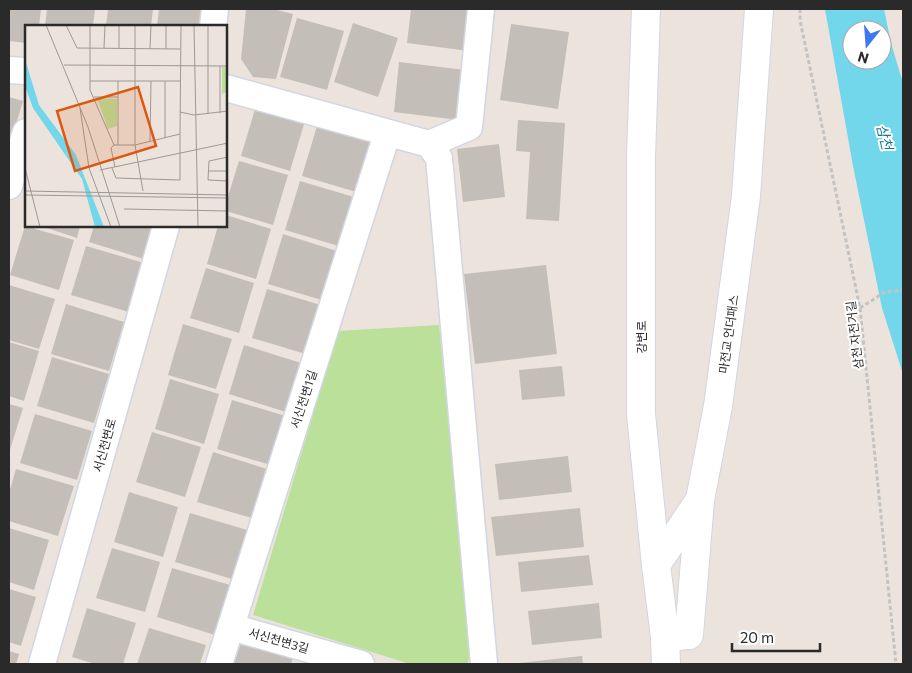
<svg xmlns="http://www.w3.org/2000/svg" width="912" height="673" viewBox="0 0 912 673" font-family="Commissioner,'Noto Sans KR',sans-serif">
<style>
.green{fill:#bae09a}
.water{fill:#72d7ea;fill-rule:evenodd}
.building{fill:#c4beb8}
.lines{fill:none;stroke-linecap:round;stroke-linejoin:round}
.street-casing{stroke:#d1d6e2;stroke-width:29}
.secondary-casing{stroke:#d1d6e2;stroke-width:30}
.path{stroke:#c3c3c3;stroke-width:3;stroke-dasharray:4 2.5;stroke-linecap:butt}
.street{stroke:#fff;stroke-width:26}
.secondary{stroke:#fff;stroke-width:28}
.labels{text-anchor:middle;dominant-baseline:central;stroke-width:4;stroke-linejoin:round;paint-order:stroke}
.street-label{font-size:12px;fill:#2a2a2a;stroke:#fff}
.water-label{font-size:14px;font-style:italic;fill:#127695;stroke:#fff}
.inset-road{fill:none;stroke:#9e9995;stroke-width:1}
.view{fill:#de570e;fill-opacity:0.15;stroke:#de570e;stroke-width:2.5}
.inset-edge{fill:none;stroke:#2a2a2a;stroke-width:2.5}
</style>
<rect width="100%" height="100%" fill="#ebe3dc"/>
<path class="green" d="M439,325L471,652L467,664H410L253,615L338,331Z"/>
<path class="water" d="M825,9H884L891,43L903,83V374L882,308L853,166ZM852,30H882V60H852Z"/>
<path class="building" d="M9,9H41L39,26H26V43L9,41Z
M47,9H95L93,26H45Z
M108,9H153L151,26H106Z
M159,9H203L201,26H157Z
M246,9H273L293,14L276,79L253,77L241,59Z
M411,9H474L469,51L407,43Z
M297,18L344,31L327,90L280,77Z
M353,23L398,38L378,97L334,82Z
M511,24L569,32L558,109L500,100Z
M399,62L465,70L459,120L394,112Z
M9,97L23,101L9,147Z
M256,106L305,121L290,171L241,156Z
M518,120L565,123L559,221L526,219L530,152L516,151Z
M317,126L375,144L360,193L302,176Z
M499,144L505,197L463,202L457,149Z
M239,161L288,175L273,225L226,211V203Z
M300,181L357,198L342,247L285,230Z
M226,215L271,229L256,279L207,264L218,226H226Z
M25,226L74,240L59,290L10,275Z
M41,226H80L77,238Z
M94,226H157L147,260L89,242Z
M283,234L340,252L325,301L268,284Z
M86,246L144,263L129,312L71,295Z
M546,265L557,354L475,364L464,274Z
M206,268L254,283L239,333L190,318Z
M9,285L55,299L39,349L9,340Z
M267,289L324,306L309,355L252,338Z
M66,304L124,322L109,371L51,354Z
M183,324L232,339L216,389L168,375Z
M9,342L39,351L24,401L9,396Z
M244,345L301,363L286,412L229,394Z
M52,357L109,374L94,423L37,406Z
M562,366L565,396L522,400L519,370Z
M170,379L219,394L204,444L155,429Z
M232,400L289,417L274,466L217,449Z
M9,404L23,408L9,453Z
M35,414L92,431L77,480L20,463Z
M152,432L201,447L185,497L136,482Z
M213,452L270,470L255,519L197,502Z
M568,456L572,492L499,500L495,464Z
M16,469L74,486L58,536L9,521V493Z
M129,492L178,507L163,557L114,542Z
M580,508L584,547L496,556L491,517Z
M190,513L247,530L232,579L175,562Z
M9,528L49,540L34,590L9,582Z
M112,548L160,562L145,612L96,598Z
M589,555L593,585L521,592L518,562Z
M172,568L230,585L215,635L157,617Z
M9,589L36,597L21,646L9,642Z
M599,603L602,638L532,645L528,611Z
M87,608L136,623L123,664H95L72,657Z
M149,628L206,645L200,664H137Z
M241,642L293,658L291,664H234Z
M9,651L19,654L16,664H9Z
M582,656L583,664H519V663Z"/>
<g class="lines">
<g class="street-casing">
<path id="street" d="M213,26L215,9
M9,70L26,71
M226,88L429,144L439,158L484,664
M429,144L469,127L481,9
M9,186L26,132
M231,627L361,664
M42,664L166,226
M219,664L387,134"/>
</g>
<g class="secondary-casing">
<path id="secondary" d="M646,9L641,157V414L656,565L665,637L666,664
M656,565L699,501
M665,637L689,635L700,500L718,406L746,196L759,9"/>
</g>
<path class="path" d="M800,9V20L860,308L896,664
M860,308L885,292L903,290"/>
<use href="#street" class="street"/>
<use href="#secondary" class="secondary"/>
</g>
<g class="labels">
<g class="street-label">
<text transform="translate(728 334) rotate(-82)">마전교 언더패스</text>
<text transform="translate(854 335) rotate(-97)">삼천 자전거길</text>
<text transform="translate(641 337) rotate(-90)">강변로</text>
<text transform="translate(303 399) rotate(-72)">서신천변1길</text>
<text transform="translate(104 445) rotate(-74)">서신천변로</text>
<text transform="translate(279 640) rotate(16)">서신천변3길</text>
</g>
<g class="water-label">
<text transform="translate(885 137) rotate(76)">삼천</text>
</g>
</g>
<g transform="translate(25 25)">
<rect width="202" height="202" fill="#ebe3dc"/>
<path d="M197,42H202V67L197,69ZM72,73L92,74V101L83,104Z" fill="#bae09a"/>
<path d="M0,34L14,80L51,130L79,202H70L57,154L8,83L0,61Z" fill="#72d7ea"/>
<path class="inset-road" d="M21,0L63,102L95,202M41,0L52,23L155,24M65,0V65L89,120H110L155,109L156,0M110,0V120L118,166M141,0V24M169,0L173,202M79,23L80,0M94,23V0M125,24L126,0M39,40L203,41M195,41V88M65,56H155M69,72H93M55,83L64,143L86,202M155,87L169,90L203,86M183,89V0M140,113V56M125,116L126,56M89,120L86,123L90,142M93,120V56M203,132L184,136L183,155L203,156M0,143L15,202M87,143L91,153L155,155V109M75,145L203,118M184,146H203M0,166L203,170M0,170L203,173M99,184L203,186"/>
<path class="view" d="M113,62L131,121L50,146L32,86Z"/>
<rect width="202" height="202" class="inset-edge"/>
</g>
<rect width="912" height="673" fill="none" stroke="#2a2a2a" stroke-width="20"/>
<g transform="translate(867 45) rotate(197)"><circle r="24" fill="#ffffff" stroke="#aaaaaa"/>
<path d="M0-4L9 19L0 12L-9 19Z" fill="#4176f3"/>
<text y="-8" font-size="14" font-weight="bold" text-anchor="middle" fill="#2a2a2a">N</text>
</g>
<path d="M732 643v8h88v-8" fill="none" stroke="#2a2a2a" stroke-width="2.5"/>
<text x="740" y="643" font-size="15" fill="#2a2a2a" stroke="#ffffff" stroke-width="4" paint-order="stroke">20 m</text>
</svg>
